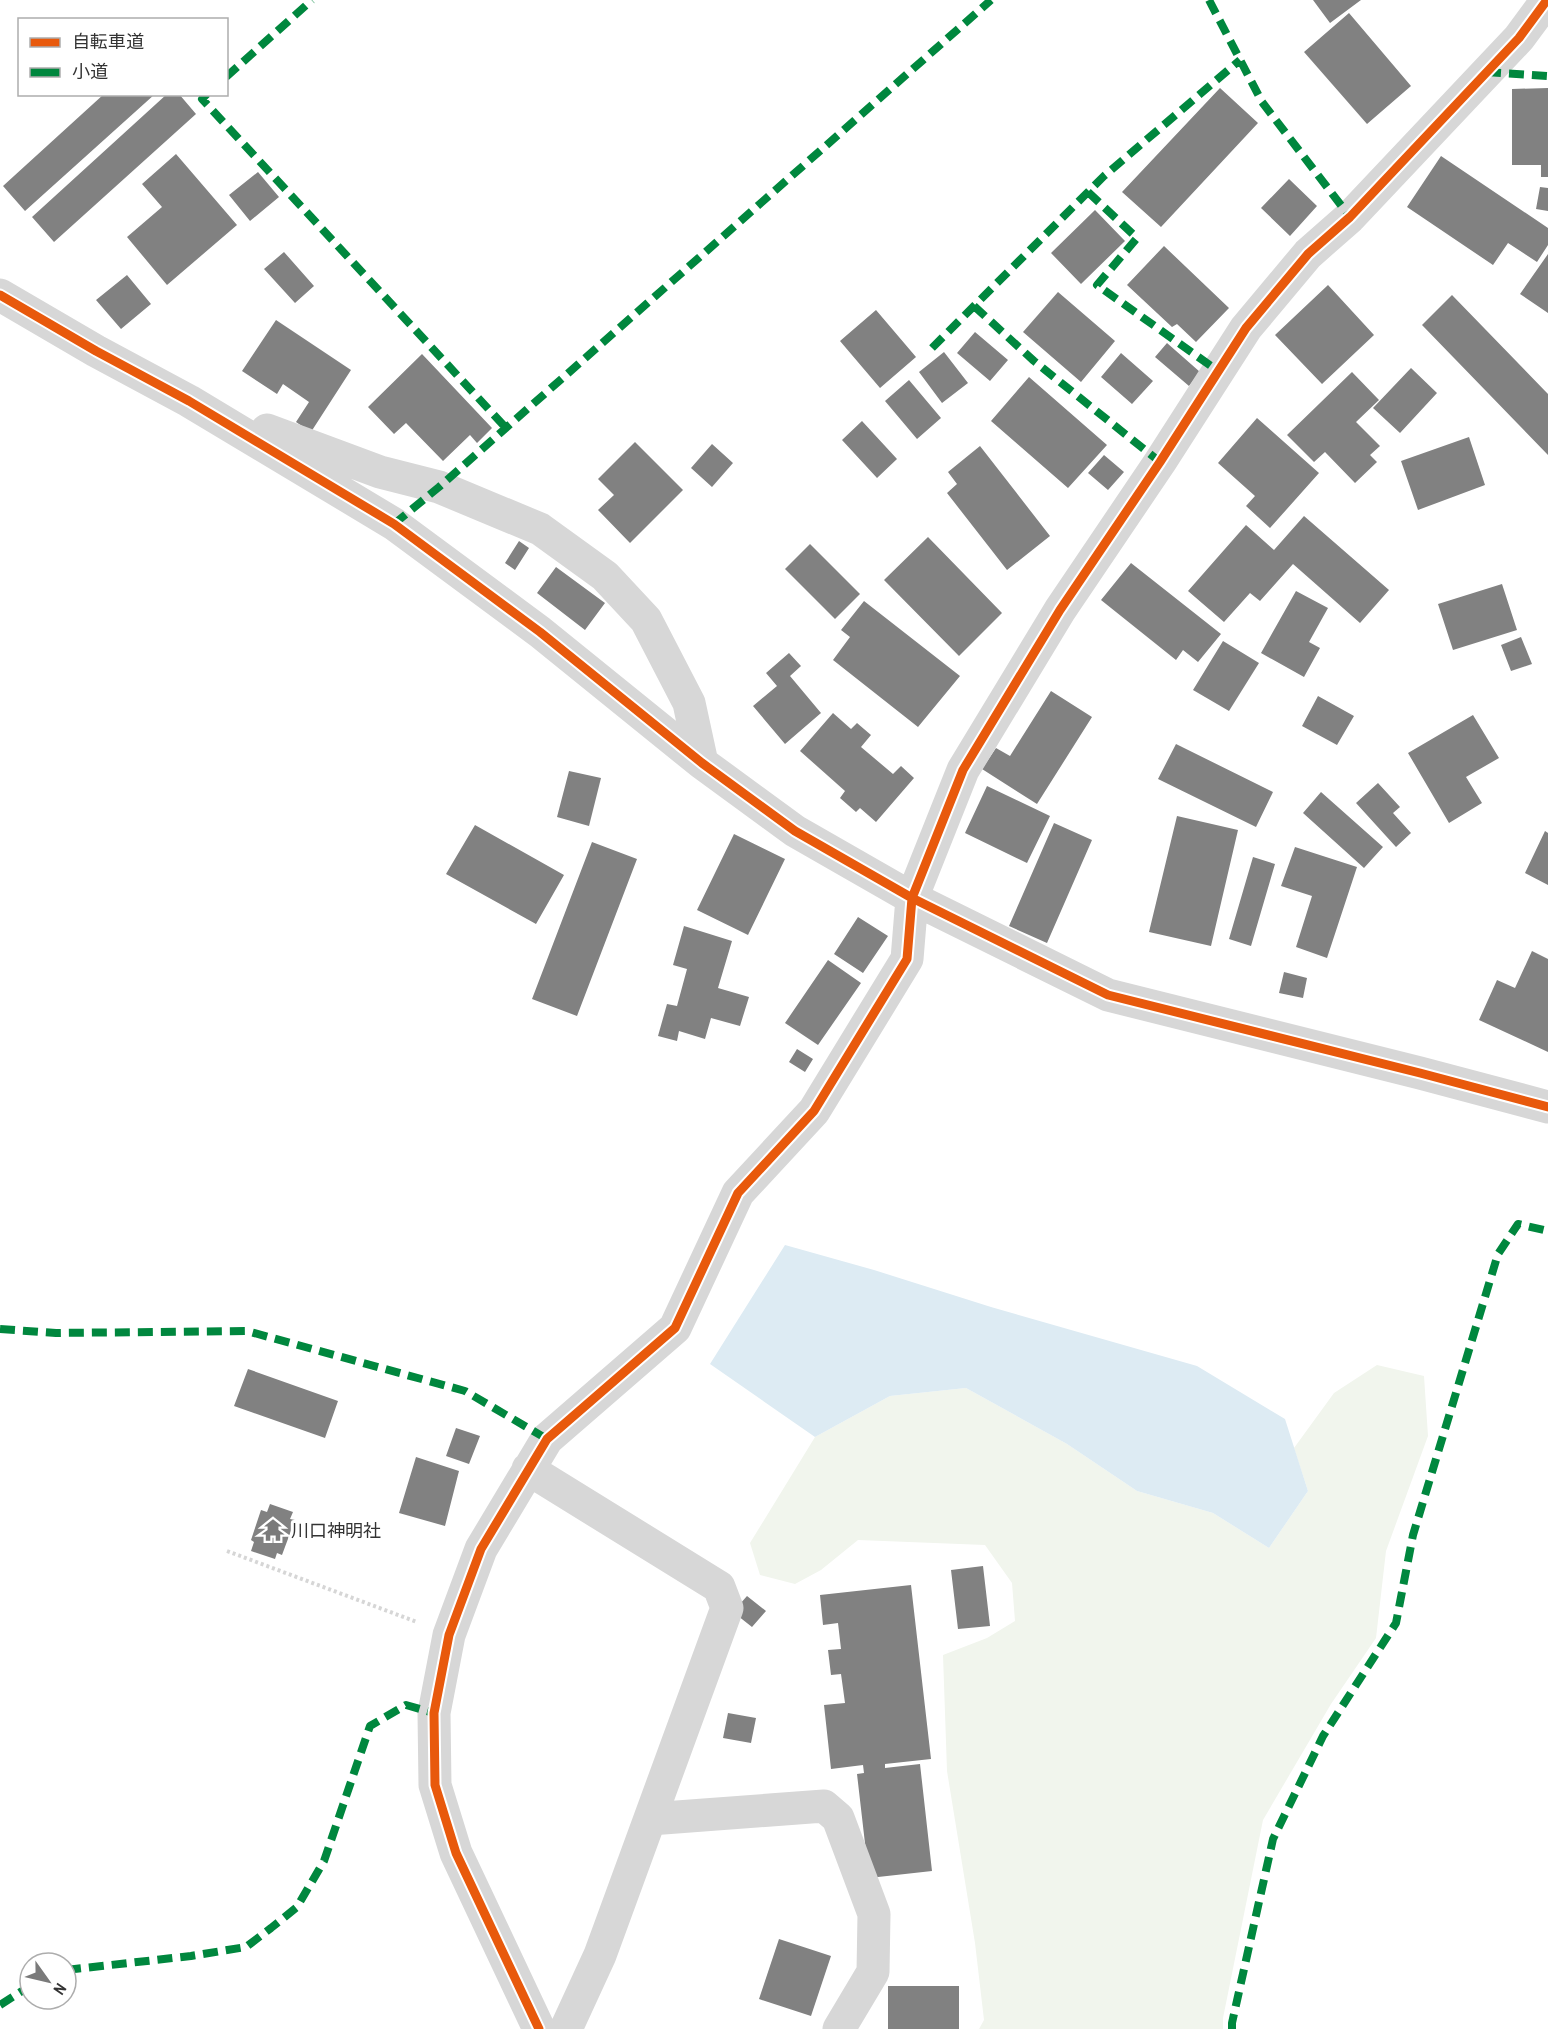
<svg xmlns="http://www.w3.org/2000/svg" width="1548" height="2029" viewBox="0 0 1548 2029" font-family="'Archivo Narrow','Noto Sans JP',sans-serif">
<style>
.green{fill:#f1f5ed}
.water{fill:#ddebf3}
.building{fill:#818181}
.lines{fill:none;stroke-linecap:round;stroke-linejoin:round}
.path{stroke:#d6d6d6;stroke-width:4;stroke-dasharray:3 3;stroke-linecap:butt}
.minor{stroke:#d7d7d7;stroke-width:33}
.quiet{stroke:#00873e;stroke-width:8;stroke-dasharray:15 8;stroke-linecap:butt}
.cycleway-casing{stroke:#fff;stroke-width:13}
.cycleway{stroke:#e8590c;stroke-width:9}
.labels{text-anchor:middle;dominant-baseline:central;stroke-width:6;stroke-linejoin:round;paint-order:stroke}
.poi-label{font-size:18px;fill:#333;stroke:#fff;text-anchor:start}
</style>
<rect width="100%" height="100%" fill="#fff"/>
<path class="green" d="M1377,1365L1424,1376L1428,1436L1386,1551L1376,1638L1331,1704L1263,1820L1223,2018V2029H979L984,2020L975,1943L947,1771L943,1655L987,1638L1015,1621L1012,1583L985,1545L858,1540L821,1570L795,1584L760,1575L750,1543L815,1437L890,1396L966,1388L1067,1444L1137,1491L1213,1513L1269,1548L1308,1491L1294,1448L1334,1393Z"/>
<path class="water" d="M785,1245L874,1270L991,1307L1197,1366L1285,1419L1308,1491L1269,1548L1213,1513L1137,1491L1067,1444L966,1388L890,1396L815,1437L710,1364Z"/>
<path class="building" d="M1313,0H1361L1330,23Z
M1349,13L1411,86L1367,124L1304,52Z
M1220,88L1258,123L1161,227L1122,192Z
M1548,88V177H1541V165H1512V89Z
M104,94H155L25,211L3,186Z
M167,94H179L196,114L54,242L32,217Z
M176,154L237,225L167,285L127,237L162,207L142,184Z
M1441,156L1548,228V245L1537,262L1508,243L1493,265L1407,207Z
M258,172L279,197L250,221L229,195Z
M1289,179L1317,206L1290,236L1261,208Z
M1540,187L1548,188V211L1536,209Z
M1095,210L1125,241L1081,284L1051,253Z
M1164,246L1229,308L1196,342L1177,324L1172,327L1127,285Z
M284,252L314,286L295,303L264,269Z
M1548,254V313L1520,294Z
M127,275L151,304L121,329L96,300Z
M1328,285L1374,335L1322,384L1275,335Z
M1058,292L1115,341L1081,382L1023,332Z
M1452,295L1548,394V455L1422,325Z
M876,310L916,357L880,388L840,341Z
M276,320L351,370L311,432L296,422L309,402L283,384L277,394L242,371Z
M975,332L1008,360L990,381L957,353Z
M1167,343L1200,372L1189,386L1155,357Z
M944,352L968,383L942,403L919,372Z
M1121,353L1153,381L1132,404L1101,377Z
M422,354L492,428L477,443L470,435L443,461L406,423L394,434L368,407Z
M1411,368L1437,393L1400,433L1373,408Z
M1352,372L1379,400L1356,422L1380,446L1370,455L1377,462L1355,483L1325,452L1314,462L1287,435Z
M1029,377L1107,445L1068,488L991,421Z
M909,380L941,418L917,439L885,401Z
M1257,418L1319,473L1270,528L1246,506L1255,496L1218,463Z
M862,421L897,459L877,478L842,440Z
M1469,437L1485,485L1418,510L1401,461Z
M635,442L683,490L630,543L598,510L614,495L598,479Z
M712,444L733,463L712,487L691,468Z
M980,446L1050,536L1007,570L947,493L957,484L948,472Z
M1104,455L1124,472L1108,490L1088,473Z
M1304,516L1389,590L1360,623L1293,564L1260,601L1250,593L1224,622L1188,591L1246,525L1274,550Z
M928,537L1002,613L959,656L884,580Z
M519,541L529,548L515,570L505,563Z
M810,544L860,594L835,619L785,569Z
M1131,563L1221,634L1198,662L1183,650L1176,660L1101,600Z
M556,567L605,603L585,630L537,593Z
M1502,584L1517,630L1453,650L1438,604Z
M1296,591L1328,608L1309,642L1320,648L1304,677L1261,653Z
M864,601L960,676L918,727L833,660L850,637L841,630Z
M1521,637L1532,664L1511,671L1501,645Z
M1223,641L1259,663L1229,711L1193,690Z
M789,653L801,666L790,676L821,713L785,744L753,706L777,686L766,673Z
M1051,691L1092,717L1037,804L982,769L996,748L1010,756Z
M1318,696L1354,716L1337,745L1302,726Z
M833,713L851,729L857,723L871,735L861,747L893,774L901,766L914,778L876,822L860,808L856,812L840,798L845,791L800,751Z
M1473,715L1499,758L1466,777L1482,803L1449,823L1408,753Z
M1176,744L1273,792L1256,827L1158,779Z
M569,771L601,778L589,826L557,817Z
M1378,783L1400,807L1393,813L1411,833L1396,847L1356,803Z
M987,786L1050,816L1027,863L965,833Z
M1321,792L1383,847L1364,868L1303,813Z
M1177,816L1238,830L1211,946L1149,932Z
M1054,823L1092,840L1047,943L1009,926Z
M475,825L564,875L536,924L446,874Z
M1545,831L1548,833V885L1525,873Z
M734,834L785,859L748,935L697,910Z
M592,842L637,859L577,1016L532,999Z
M1295,847L1357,867L1327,958L1296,947L1312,896L1281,886Z
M1253,857L1275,864L1251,946L1229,939Z
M858,917L888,936L863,973L834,954Z
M684,926L732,941L718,988L749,997L740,1026L711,1018L705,1039L679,1031L677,1041L658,1036L667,1004L677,1006L687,969L673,965Z
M1532,951L1548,959V1052L1479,1020L1497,980L1515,988Z
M828,960L861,983L818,1045L785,1023Z
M1284,972L1307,978L1303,998L1279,993Z
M797,1049L813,1059L805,1072L789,1062Z
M248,1369L338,1401L325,1438L234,1406Z
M456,1428L480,1436L469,1464L446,1456Z
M416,1457L459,1471L445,1526L399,1513Z
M270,1504L293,1512L290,1519L295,1520L282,1555L277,1553L275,1559L251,1551L254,1542L251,1540L261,1510L267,1512Z
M983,1566L990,1626L958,1629L951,1570Z
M911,1585L931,1759L885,1764V1768L920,1764L932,1871L869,1878L857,1774L864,1773L863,1765L831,1769L824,1705L845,1703L841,1674L831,1675L828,1650L841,1649L838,1623L823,1625L820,1595Z
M747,1596L766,1611L752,1627L733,1612Z
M728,1713L756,1718L751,1743L723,1738Z
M779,1939L831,1956L811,2016L759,1999Z
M888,1986H959V2029H888Z"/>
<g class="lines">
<path class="path" d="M227,1551L417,1622"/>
<path class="minor" d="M0,295L96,351L189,401L394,524L540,632L702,763L795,831L912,898L1108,995L1420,1073L1548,1107
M267,430L380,472L439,487L540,529L605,576L646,620L689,703L702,763
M528,1469L719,1587L727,1608L600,1955L566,2029
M650,1819L824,1806L838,1818L874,1914L873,1972L839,2029
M539,2029L456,1853L435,1785L434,1713L449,1635L481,1549L547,1439L675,1328L738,1193L814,1111L907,959L912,898L963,770L1060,610L1160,462L1246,328L1308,254L1350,217L1519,38L1547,0"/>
<path class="quiet" d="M1209,0L1262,102L1350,217
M1486,72L1548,76
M226,77L312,0
M207,94L202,99L506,428
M1088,192L1137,238L1097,285L1218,371
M974,306L1034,361L1160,462
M932,348L1104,176L1240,60
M394,524L439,487L991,0
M0,1329L56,1333L247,1331L465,1391L547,1439
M66,1970L191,1956L246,1947L271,1928L297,1907L324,1861L370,1726L406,1705L434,1713
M0,2005L30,1986
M1232,2029V2023L1273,1839L1323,1736L1396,1623L1413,1535L1498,1254L1518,1224L1548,1231"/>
<g class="cycleway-casing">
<path id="cycleway" d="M0,295L96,351L189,401L394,524L540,632L702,763L795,831L912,898L1108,995L1420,1073L1548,1107
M539,2029L456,1853L435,1785L434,1713L449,1635L481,1549L547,1439L675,1328L738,1193L814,1111L907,959L912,898L963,770L1060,610L1160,462L1246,328L1308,254L1350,217L1519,38L1547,0"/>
</g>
<use href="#cycleway" class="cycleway"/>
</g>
<defs>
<g id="temple-bare" transform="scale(1.8)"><path d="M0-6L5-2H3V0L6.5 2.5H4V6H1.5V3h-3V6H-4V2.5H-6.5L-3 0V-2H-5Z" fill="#7a7a7a" stroke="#fff" stroke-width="2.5" paint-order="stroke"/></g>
</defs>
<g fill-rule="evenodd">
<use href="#temple-bare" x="273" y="1530"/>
</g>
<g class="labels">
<g class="poi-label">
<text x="291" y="1530">川口神明社</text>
</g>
</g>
<rect x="18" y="18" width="210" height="78" fill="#ffffff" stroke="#adadad" stroke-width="1.5"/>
<rect x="30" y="38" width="30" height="9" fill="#e8590c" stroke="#adadad" stroke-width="1.5"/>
<text x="72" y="48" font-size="18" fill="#333333">自転車道</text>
<rect x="30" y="68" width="30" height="9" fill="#00873e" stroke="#adadad" stroke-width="1.5"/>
<text x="72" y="78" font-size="18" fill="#333333">小道</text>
<g transform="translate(48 1981) rotate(124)"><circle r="28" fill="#ffffff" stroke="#adadad" stroke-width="1.5"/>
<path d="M0-4.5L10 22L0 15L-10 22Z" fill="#7a7a7a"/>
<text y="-9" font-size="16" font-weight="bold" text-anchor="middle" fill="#333333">N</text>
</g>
</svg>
